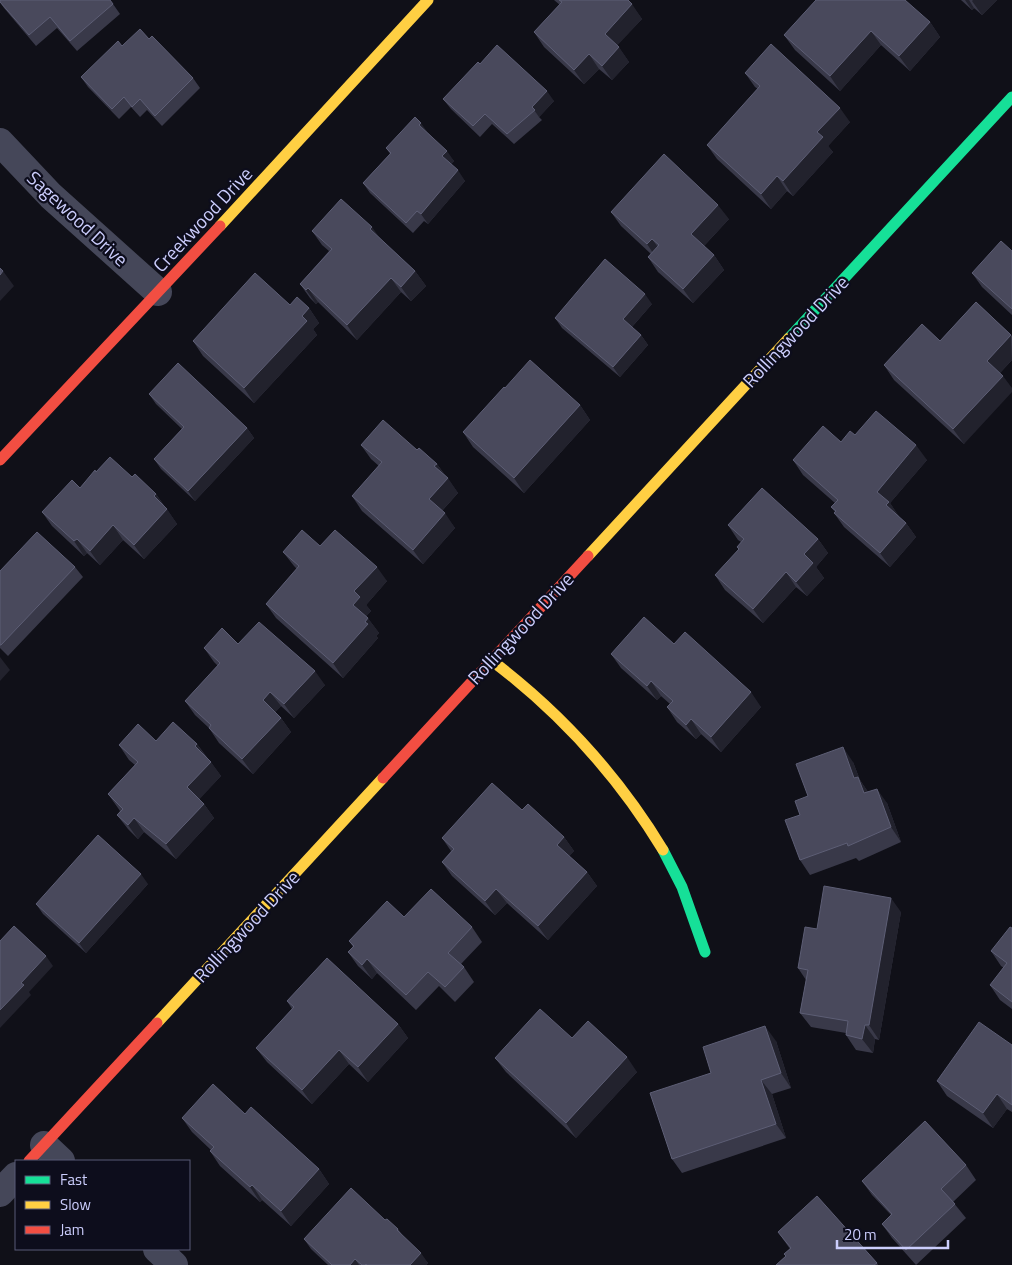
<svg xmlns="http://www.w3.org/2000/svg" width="1012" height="1265" viewBox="0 0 1012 1265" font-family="'Titillium Web',sans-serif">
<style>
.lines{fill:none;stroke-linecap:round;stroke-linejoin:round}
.street{stroke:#454759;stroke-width:28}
.fast{stroke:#16e098;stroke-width:11}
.slow{stroke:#ffcf43;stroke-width:11}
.jam{stroke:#f24e42;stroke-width:11}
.wall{fill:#393949}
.shaded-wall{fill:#22222d}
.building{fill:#49495c;stroke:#5d5e75}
.labels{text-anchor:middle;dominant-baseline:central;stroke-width:4.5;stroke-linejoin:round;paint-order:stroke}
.street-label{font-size:19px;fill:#cbcdfc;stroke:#0d0d1c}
</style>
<rect width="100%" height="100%" fill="#101018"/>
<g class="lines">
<path class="street" d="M0,142L51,196L158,292
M44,1145L61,1161
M0,1193L16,1176
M157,1249L174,1265"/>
<path class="fast" d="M789,338L1012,97
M663,850L682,887L705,952"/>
<path class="slow" d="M220,226L428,0
M588,556L789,338
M491,660C561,713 617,774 663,850
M157,1023L383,778"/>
<path class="jam" d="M0,460L220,226
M383,778L588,556
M29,1161L157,1023"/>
</g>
<path class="wall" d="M0,0L113,4L120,14L77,51L57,28L36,46L4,8L0,2Z
M554,0H628L642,19L617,45L629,62L612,80L599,69L584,84L544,47L534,32L560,5Z
M961,0H997L982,15L974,8L972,10Z
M930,22L940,37L910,71L881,45L840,91L795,50L784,35Z
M149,39L193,78L200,88L162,126L147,110L140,117L131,107L119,119L88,87L81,77L122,46Z
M480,64L554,101L539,117L542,120L514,144L492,124L480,137L451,109L443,99Z
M745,73L850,122L828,146L833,152L793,196L787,191L771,209L717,159L707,145L758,89L755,87Z
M428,133L454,161L451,164L465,181L428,224L424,221L413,233L370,193L363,183L390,154L386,148Z
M611,212L729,219L704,246L714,255L724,270L693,303L658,272L648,257L651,254L621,226Z
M312,231L380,239L415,271L426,286L411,301L401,292L357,340L318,302L316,304L310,298L300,284L329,251L322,245Z
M1012,251V315L982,287L972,273Z
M976,302L1012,336V360L1000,373L964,444L894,380L884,365L940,341Z
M652,304L632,327L641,335L648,345L620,377L562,328L555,318Z
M290,305L309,308L319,323L313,329L317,335L254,403L203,356L193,341Z
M505,388L580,405L590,420L524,493L473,447L463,432Z
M149,394L247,428L254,438L195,501L161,469L154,459L182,429L156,404Z
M855,435L927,460L890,503L899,517L906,523L916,537L890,567L844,527L834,513L835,512L831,507L835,503L803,475L793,460L841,442Z
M361,445L417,450L437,464L458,493L442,511L455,528L423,564L362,511L352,496L379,466L371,459Z
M96,472L132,477L156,494L177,524L144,559L123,540L100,565L87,553L84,556L52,526L42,512L80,488Z
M728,525L818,539L828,553L816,567L824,578L807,596L796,587L763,623L725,590L715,575L739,550L737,547L741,542L738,540Z
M320,546L387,581L366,605L371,611L366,616L379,633L376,636L378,638L343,678L276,618L266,604L297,569L294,566L283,552Z
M75,567L83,577L8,656L0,648V571Z
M238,644L325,685L294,718L281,706L275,712L281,718L291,732L253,774L219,743L209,728L195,715L185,701L218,666L214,662L204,648Z
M674,644L761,707L721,752L701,734L696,739L677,722L667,707L670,704L661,696L657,700L621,668L611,654Z
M156,741L197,744L221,776L199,799L204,804L214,818L176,859L144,832L138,839L128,829L117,815L120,811L118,808L108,794L135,765L129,760L119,745Z
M853,762L860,780L868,792L887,803L901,842L859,861L856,858L810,875L800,860L808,796Z
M522,810L564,837L574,851L569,856L587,872L597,886L548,940L507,903L495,915L452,876L442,862L451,851L442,838Z
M148,884L86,953L43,914L36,904Z
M901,912L879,1040L875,1039L873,1053L856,1050L846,1035V1033L811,1027L800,1013L806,980L798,968L817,929Z
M404,917L472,927L482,942L461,964L464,967L474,982L455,1002L439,986L416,1010L377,973L372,979L358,966L348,952L353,947L349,941Z
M1012,928V1009L1000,1000L990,985L1004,968L1001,966L991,951Z
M287,1001L398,1024L408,1038L368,1082L349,1064L312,1104L267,1062L256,1048L292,1009Z
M572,1038L637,1072L576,1138L506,1072L495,1058Z
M776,1041L791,1088L772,1094L786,1138L682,1173L672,1159Z
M1012,1045V1112L1007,1109L993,1128L947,1096L937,1081Z
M245,1114L319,1169L329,1184L291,1226L262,1200L260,1202L220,1166L210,1151L211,1150L192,1132L182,1118Z
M966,1165L976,1180L953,1202L966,1218L916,1265L892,1238L882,1224L891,1215L872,1195L862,1181Z
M385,1220L398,1229L403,1236L428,1263L426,1265H328L311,1249L304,1239Z
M778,1232L877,1263L878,1265H776L786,1256L784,1254L790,1249Z"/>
<path class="shaded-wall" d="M965,0H969L974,8L972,10Z
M973,0H997L982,15L972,1Z
M632,4L642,19L615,48L605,34Z
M930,22L940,37L910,71L899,56Z
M871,31L881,45L840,91L830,76Z
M619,47L629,62L612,80L602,66Z
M589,54L599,69L584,84L574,70Z
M547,91L554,101L539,117L532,107Z
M840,108L850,122L828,146L833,152L793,196L783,181L817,132Z
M421,123L428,133L426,135L419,125Z
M447,151L454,161L449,166L442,156Z
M458,170L465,181L428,224L421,214Z
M777,176L787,191L771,209L761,194Z
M718,205L729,219L701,249L691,234Z
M372,227L382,241L370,229Z
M652,239L662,253L657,259L647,244Z
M714,255L724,270L693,303L683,289Z
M3,271L14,286L0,301V275Z
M415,271L426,286L411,301L401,287Z
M391,278L401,292L357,340L347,325Z
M308,288L318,302L316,304L306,290Z
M645,294L652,304L630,329L623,319Z
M309,308L319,323L313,329L317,335L254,403L244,388Z
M641,335L648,345L620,377L613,367Z
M1011,335L1012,360L997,376L987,361Z
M1003,376L1012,388V392L964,444L953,429Z
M580,405L590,420L524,493L514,478Z
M247,428L254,438L195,501L188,491Z
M916,445L927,460L890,503L899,516L896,520L877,492Z
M437,464L447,478L434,466Z
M448,478L458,493L439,514L429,499Z
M156,494L166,509L154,496Z
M167,509L177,524L144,559L134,545Z
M445,513L455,528L423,564L413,550Z
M906,523L916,537L890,567L880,553Z
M113,525L123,540L100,565L90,551Z
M77,539L87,553L84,556L74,541Z
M818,539L828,553L816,567L824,578L807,596L796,582L804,554Z
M377,567L387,581L366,605L371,611L364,619L353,605L354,591Z
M786,572L796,587L763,623L753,609Z
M368,618L379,633L376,636L378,638L343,678L333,663Z
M0,657L10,670L0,681Z
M315,671L325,685L294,718L284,704Z
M651,681L661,696L657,700L647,686Z
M270,692L281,706L273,715L263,700Z
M751,692L761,707L721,752L711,737Z
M281,718L291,732L253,774L242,759Z
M691,719L701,734L696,739L686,725Z
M197,744L207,759L195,746Z
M843,747L853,762L860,780L868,792L864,793L854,778Z
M211,762L221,776L197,802L187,787Z
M877,789L887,803L901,842L891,827Z
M204,804L214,818L176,859L166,844Z
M134,818L144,832L138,839L128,825Z
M564,837L574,851L567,859L557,845Z
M587,872L597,886L548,940L538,926Z
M141,874L148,884L86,953L79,943Z
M496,889L507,903L495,915L485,901Z
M891,898L901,912L879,1040L869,1025Z
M46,956L53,966L29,992L31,995L0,1028V1010L21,983Z
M367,959L377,973L372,979L362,965Z
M398,1024L408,1038L368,1082L358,1067Z
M865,1025L875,1039L873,1053L862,1039Z
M765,1026L776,1041L791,1088L781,1073Z
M339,1050L349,1064L312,1104L302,1090Z
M627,1057L637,1072L576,1138L566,1123Z
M761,1080L772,1094L786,1138L776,1124Z
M997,1094L1007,1109L993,1128L983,1113Z
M319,1169L329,1184L291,1226L281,1211Z
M252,1185L262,1200L260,1202L250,1187Z
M421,1253L428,1263L426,1265H410Z
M355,1259L359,1265H350Z"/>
<path class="building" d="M0,0H110L113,4L70,41L50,17L29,35L0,2Z
M559,0H628L632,4L605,34L619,47L602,66L589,54L574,70L534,32L562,2Z
M816,0H905L930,22L899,56L871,31L830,76L784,35Z
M140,29L149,39L152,36L193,78L155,116L140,99L132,107L124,97L112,109L81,77L118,41L122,46Z
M771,44L840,108L817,132L823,137L783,181L777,176L761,194L707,145L760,86L745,73Z
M497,45L547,91L532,107L535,110L507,134L485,114L473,126L443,99L478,62L480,64Z
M415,117L421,123L419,125L447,151L442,156L458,170L421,214L417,211L406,223L363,183L391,153L386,148Z
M664,154L718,205L691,234L714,255L683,289L648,257L659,245L652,239L647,244L611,212Z
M341,199L372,227L370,229L415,271L401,287L391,278L347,325L308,288L306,290L300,284L332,249L312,231Z
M1001,241L1012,251V309L972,273Z
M605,259L645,294L623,319L641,335L613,367L555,318Z
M0,268L3,271L0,275Z
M255,273L290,305L297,297L309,308L302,316L307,321L244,388L193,341Z
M976,302L1011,335L987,361L1003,376L953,429L884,365L922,324L940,341Z
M530,360L580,405L514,478L463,432L504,387L505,388Z
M178,363L247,428L188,491L154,459L184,427L149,394Z
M876,411L916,445L877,492L889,502L886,505L906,523L880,553L834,513L836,511L831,507L838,500L793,460L823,426L841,442L850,431L855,435Z
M383,420L417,450L419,448L437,464L434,466L448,478L429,499L445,513L413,550L352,496L382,462L361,445Z
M110,457L132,477L135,474L156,494L154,496L167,509L134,545L113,525L90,551L77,539L74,541L42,512L72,480L80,488L95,470L96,472Z
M762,488L818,539L804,554L813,563L796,582L786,572L753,609L715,575L739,549L737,547L744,539L728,525Z
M302,530L320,546L335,530L377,567L354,591L360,597L353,605L368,618L365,622L368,624L333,663L266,604L299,566L283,552Z
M37,532L75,567L1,645H0V571Z
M644,617L674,644L685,632L751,692L711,737L691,719L686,725L667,707L673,701L651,681L647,686L611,654Z
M259,622L315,671L284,704L270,692L263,700L281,718L242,759L209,728L211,725L185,701L220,663L204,648L222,628L238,644Z
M173,722L197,744L195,746L211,762L187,787L204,804L166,844L134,818L128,825L117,815L123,809L108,794L138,762L119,745L138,724L156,741Z
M843,747L854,778L858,777L864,793L877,789L891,827L848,846L847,843L800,860L785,820L800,815L795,801L808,796L796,764Z
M492,783L522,810L528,804L564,837L557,845L587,872L538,926L496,889L485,901L442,862L454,849L442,838Z
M98,835L141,874L79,943L36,904Z
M824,886L891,898L869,1025H865L862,1039L846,1035L848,1021L800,1013L808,970L798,968L805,927L817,929Z
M431,889L472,927L448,953L464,967L445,987L428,972L406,995L367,959L362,965L348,952L354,946L349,941L387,901L404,917Z
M14,926L46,956L21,983L24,985L0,1010V941Z
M1010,927L1012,928V1002L990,985L1007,963L991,951Z
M327,958L398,1024L358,1067L339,1050L302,1090L256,1048L294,1007L287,1001Z
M540,1009L572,1038L588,1021L627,1057L566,1123L495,1058Z
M979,1022L1012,1045V1105L997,1094L983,1113L937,1081Z
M765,1026L781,1073L761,1080L776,1124L672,1159L650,1093L711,1073L703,1047Z
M213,1084L245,1114L251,1107L319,1169L281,1211L252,1185L250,1187L210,1151L214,1147L182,1118Z
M925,1121L966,1165L941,1189L955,1204L906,1250L882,1224L892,1214L862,1181Z
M351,1188L385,1220L387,1219L398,1229L397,1230L421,1253L410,1265H367L366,1264L365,1265H362L355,1259L350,1265H332L304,1239Z
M817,1196L877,1263L874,1265H776L786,1256L784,1254L791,1248L778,1232Z"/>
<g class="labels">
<g class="street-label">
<text transform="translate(78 218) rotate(43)">Sagewood Drive</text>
<text transform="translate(202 219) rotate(-47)">Creekwood Drive</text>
<text transform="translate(795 331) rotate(-47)">Rollingwood Drive</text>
<text transform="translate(520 628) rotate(-47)">Rollingwood Drive</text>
<text transform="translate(246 926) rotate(-47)">Rollingwood Drive</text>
</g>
</g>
<rect x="15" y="1160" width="175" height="90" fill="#0d0d1c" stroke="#595a76"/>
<rect x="25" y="1176" width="25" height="8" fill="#16e098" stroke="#595a76"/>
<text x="60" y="1185" font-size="15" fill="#cbcdfc">Fast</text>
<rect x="25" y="1201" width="25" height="8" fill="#ffcf43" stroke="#595a76"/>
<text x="60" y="1210" font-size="15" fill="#cbcdfc">Slow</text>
<rect x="25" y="1226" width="25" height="8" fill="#f24e42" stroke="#595a76"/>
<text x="60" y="1235" font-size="15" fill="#cbcdfc">Jam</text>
<path d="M837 1240v8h111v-8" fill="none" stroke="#cbcdfc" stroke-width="2.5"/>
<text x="844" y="1240" font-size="15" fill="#cbcdfc" stroke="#0d0d1c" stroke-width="4" paint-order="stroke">20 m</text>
</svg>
